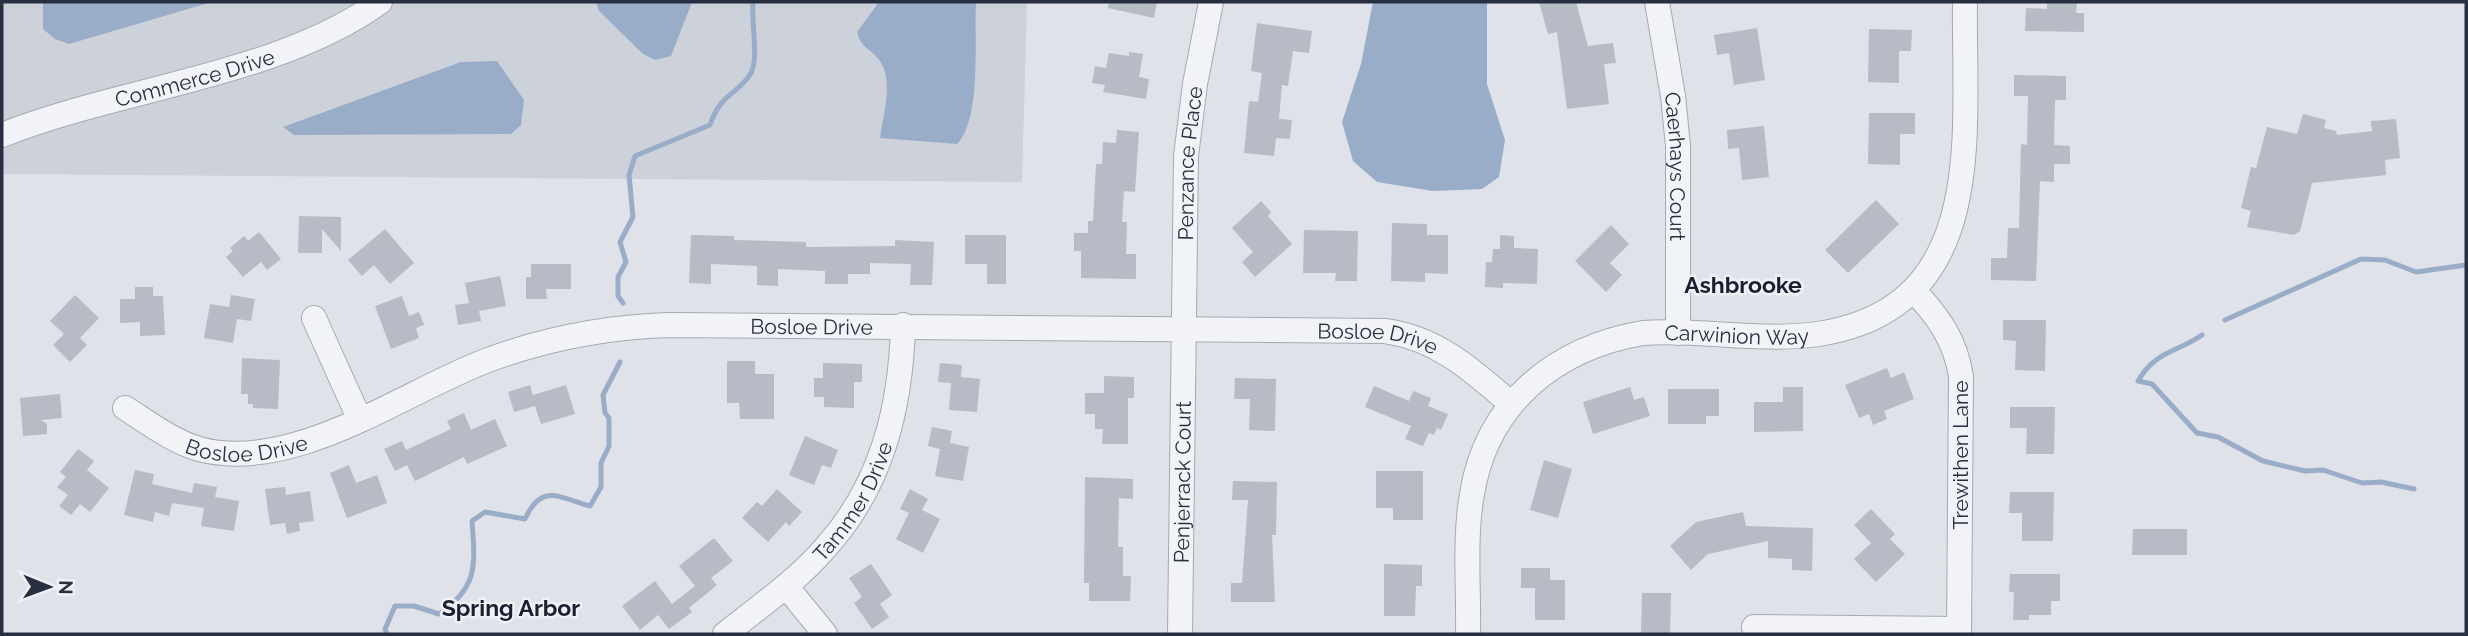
<svg xmlns="http://www.w3.org/2000/svg" width="2468" height="636" viewBox="0 0 2468 636" font-family="Raleway,sans-serif">
<style>
.built{fill:#cdd1da}
.water{fill:#9aadc8}
.lines{fill:none;stroke-linecap:round;stroke-linejoin:round}
.stream{stroke:#9aadc8;stroke-width:5}
.building{fill:#b6bbc5}
.minor-casing{stroke:#a4a9b2;stroke-width:26}
.minor{stroke:#f2f3f7;stroke-width:24}
.labels{text-anchor:middle;dominant-baseline:central;stroke-width:5;stroke-linejoin:round;paint-order:stroke}
.street-label{font-size:21px;fill:#282f40;stroke:#eff1f6}
.neighbourhood-label{font-size:23px;font-weight:bold;fill:#1a2030;stroke:#eff1f6}
</style>
<rect width="100%" height="100%" fill="#dfe2e8"/>
<path class="built" d="M2,2H1027L1022,182L2,174Z"/>
<path class="water" d="M43,2H212L69,44L55,39L43,29Z
M596,2H692L671,56L655,60L643,54L599,11Z
M879,2H976C974,38 982,119 957,144L880,138C883,114 894,83 880,61C872,49 861,49 857,32Z
M1373,2H1487V84L1505,140L1499,177L1482,189L1433,191L1377,182L1353,161L1342,122L1361,64Z
M497,61L524,100L521,125L511,134L294,135L283,127L461,62Z"/>
<g class="lines">
<path class="stream" d="M623,303L618,296V277L626,262L620,242L633,217L629,175L635,156L710,125C721,92 739,94 751,73C759,59 751,22 753,2
M2225,320L2361,259L2385,260L2416,272L2466,265
M2202,335C2176,353 2155,351 2138,381L2152,384L2197,433L2218,437L2263,461L2305,471L2323,470L2362,483L2381,482L2414,489
M387,634L385,629L395,606H414L439,614C479,587 475,564 472,521L485,512L525,519C542,482 560,498 590,506L601,487V463L609,446V418L605,413L603,395L620,362"/>
</g>
<path class="building" d="M1109,2H1157L1154,18L1108,8Z
M1539,2H1576L1588,46L1613,43L1616,63L1604,64L1609,104L1567,109L1557,32L1548,34Z
M2047,2H2077L2076,13H2084V32L2025,31L2026,8L2047,9Z
M1257,23L1312,31L1309,53L1293,51L1288,86L1282,85L1279,119L1292,120L1290,139L1276,138L1274,156L1244,153L1249,101L1258,102L1262,73L1251,71Z
M1757,28L1765,80L1734,85L1729,53L1717,55L1714,35Z
M1869,29L1912,30L1911,51H1899V83L1868,82Z
M1129,52L1143,54L1139,77L1149,79L1146,99L1103,92L1105,85L1092,83L1095,66L1106,68L1109,53L1129,56Z
M2014,75L2066,76V100H2055L2054,145L2070,146V164H2054V182L2040,181L2036,281L1991,280V258H2007L2008,228H2019L2021,144L2027,145L2028,96H2014Z
M1869,113H1915V134H1900V165L1868,164Z
M2303,114L2326,120L2324,128L2336,131L2337,135L2372,131L2371,121L2396,119L2400,158L2385,160L2386,175L2312,183L2300,231L2294,235L2247,227L2251,211L2241,208L2251,167L2256,168L2267,127L2297,134Z
M1764,126L1769,177L1742,180L1739,148L1728,149L1727,130Z
M1117,130L1139,132L1135,192L1124,191L1122,222H1127L1126,254H1136V279L1081,278V251H1074V233H1088V221H1093L1096,164H1102L1103,142L1116,143Z
M1876,200L1899,224L1848,273L1825,250Z
M1261,201L1271,212L1268,216L1292,244L1255,277L1242,262L1253,252L1232,228Z
M299,216L341,217V251L322,229V253H298Z
M1392,223L1427,224V235H1448V274L1425,273V282L1391,281Z
M1611,225L1629,244L1610,263L1622,275L1606,292L1575,261Z
M385,229L414,263L390,284L374,265L362,276L348,260Z
M1304,230L1358,231L1357,281H1335L1336,273H1303Z
M259,232L281,259L267,270L261,262L243,277L226,257L233,251L230,248L244,236L248,241Z
M691,235L734,236V240L806,242V247L895,246V240L934,242L932,285H910L911,264L870,263V274H848V284H825V271L778,269V286L757,285V266L711,264V284L689,283Z
M965,235H1006V284H987V264H965Z
M1500,235L1514,236V248L1538,249L1537,284L1503,283V288L1485,287L1486,262H1492L1493,249H1500Z
M531,264H571V289H546L547,299H526V277H531Z
M500,276L506,306L479,311L481,321L458,325L455,305L469,303L465,283Z
M135,287H153V296H163L165,335L140,336V322L120,323V299H135Z
M75,295L99,318L80,338L87,345L70,362L53,345L64,334L50,321Z
M231,295L255,299L251,321L237,319L233,343L204,338L210,304L229,307Z
M402,296L409,316L419,312L424,325L416,328L419,338L391,349L375,306Z
M2003,320H2046L2045,371L2015,370L2016,341L2003,340Z
M242,358L280,360L278,409L253,408V404H248V394H241Z
M727,361H755V374H774V419H740L739,403H727Z
M823,363L862,364V382H854V408L824,407V397H814V378H823Z
M940,363L962,365L961,377L980,379L977,412L949,410L951,383L938,382Z
M1887,368L1891,378L1904,372L1914,399L1884,411L1887,419L1873,425L1869,414L1859,418L1845,385Z
M1104,376L1134,377V398H1128V444H1102L1103,429H1095V414H1085V393H1104Z
M1235,378L1276,379L1275,431L1249,430L1250,399H1234Z
M530,385L533,395L566,385L575,414L541,424L535,406L514,412L508,392Z
M1374,386L1409,401L1413,391L1431,398L1428,406L1448,414L1441,430L1437,428L1434,435L1429,433L1423,446L1405,439L1411,426L1365,407Z
M1630,387L1634,400L1644,397L1650,416L1593,434L1583,402Z
M1783,387H1803V431L1754,432V402H1783Z
M1668,389H1719V416H1706V424H1668Z
M60,394L62,418L41,420L47,424V434L23,436L20,398Z
M2010,407H2055L2054,454H2026L2027,428H2010Z
M464,413L471,430L495,419L507,446L467,464L464,457L415,481L407,465L395,471L384,449L402,441L406,450L451,429L447,421Z
M932,427L952,431L950,443L969,447L963,481L935,476L940,449L928,446Z
M805,436L838,450L831,468L822,465L814,485L789,475Z
M78,449L94,461L87,470L109,488L90,512L80,504L71,515L59,506L68,495L57,487L66,477L60,472Z
M1544,460L1572,469L1558,518L1530,510Z
M349,465L356,483L377,475L387,503L347,518L330,473Z
M135,470L154,474L152,484L192,493L194,483L217,487L215,497L239,501L234,531L201,526L204,508L172,503L169,516L155,512L153,522L124,515Z
M1376,471H1423V520H1393V508H1376Z
M1085,477L1133,479V499L1119,498L1118,547H1123V576H1131L1130,601H1089V583H1084Z
M1233,481L1277,482L1276,535H1272L1275,602H1231V583H1242L1248,500H1232Z
M285,487L286,495L310,491L314,521L299,523L300,531L287,534L285,523L270,525L265,489Z
M777,489L802,512L789,526L786,522L768,542L742,518L757,502L762,506Z
M910,489L928,499L922,510L940,519L923,553L896,539L909,513L900,509Z
M2010,492H2054L2053,541H2022V513H2009Z
M1871,509L1895,534L1890,539L1905,554L1876,582L1854,559L1871,543L1854,525Z
M1743,512L1746,526L1813,528L1812,571L1792,570V559L1768,558V541L1708,554L1691,570L1670,546L1696,522Z
M2133,529H2187V555H2132Z
M714,538L733,561L711,578L717,585L689,608L692,612L669,629L658,615L640,630L622,606L655,581L672,604L695,586L679,566Z
M871,564L892,595L880,604L889,617L872,629L854,603L862,597L849,578Z
M1384,564L1422,565V586H1416L1415,616H1384Z
M1521,568H1550V580H1565V620H1535V588H1521Z
M2010,574H2060V601H2051V615H2029V620H2013L2014,592H2009Z
M1642,593H1671L1670,634H1641Z"/>
<g class="lines">
<g class="minor-casing">
<g id="minor">
<path id="s1" d="M1657,2L1673,96L1678,146V333"/>
<path id="s2" d="M2,135C119,88 277,76 380,2"/>
<path d="M1914,291C1938,316 1956,341 1961,377L1959,634"/>
<path d="M314,318L359,418"/>
<path id="s3" d="M125,408C149,423 172,441 199,449C291,474 399,395 483,362C543,339 604,327 669,325L1385,331C1437,338 1472,370 1510,403"/>
<path d="M786,586L825,634"/>
<path d="M1754,627L1959,629"/>
<path id="s4" d="M725,634C760,606 797,581 826,547C882,485 901,407 903,325"/>
<path id="s5" d="M1180,634L1186,156L1195,84L1211,2"/>
<path id="s6" d="M1468,634C1469,589 1464,539 1472,494C1487,403 1555,348 1643,333C1701,329 1761,342 1818,334C1991,308 1963,132 1965,2"/>
</g>
</g>
<use href="#minor" class="minor"/>
</g>
<g class="labels">
<g class="street-label">
<text stroke="none"><textPath href="#s2" startOffset="201">Commerce Drive</textPath></text>
<text stroke="none"><textPath href="#s5" startOffset="471">Penzance Place</textPath></text>
<text stroke="none"><textPath href="#s1" startOffset="166">Caerhays Court</textPath></text>
<text stroke="none"><textPath href="#s3" startOffset="721">Bosloe Drive</textPath></text>
<text stroke="none"><textPath href="#s6" startOffset="486">Carwinion Way</textPath></text>
<text stroke="none"><textPath href="#s3" startOffset="1288">Bosloe Drive</textPath></text>
<text stroke="none"><textPath href="#s3" startOffset="133">Bosloe Drive</textPath></text>
<text transform="translate(1960 455) rotate(-90)">Trewithen Lane</text>
<text stroke="none"><textPath href="#s5" startOffset="152">Penjerrack Court</textPath></text>
<text stroke="none"><textPath href="#s4" startOffset="187">Tammer Drive</textPath></text>
</g>
<g class="neighbourhood-label">
<text x="1743" y="284">Ashbrooke</text>
<text x="511" y="607">Spring Arbor</text>
</g>
</g>
<rect width="2468" height="636" fill="none" stroke="#282f40" stroke-width="7"/>
<g transform="translate(49 587) rotate(91)" stroke="#eff1f6" stroke-width="5" paint-order="stroke">
<path d="M0-5L12 26L0 18L-12 26Z" fill="#282f40"/>
<text y="-10" font-size="19" font-weight="bold" text-anchor="middle" fill="#282f40">N</text>
</g>
</svg>
